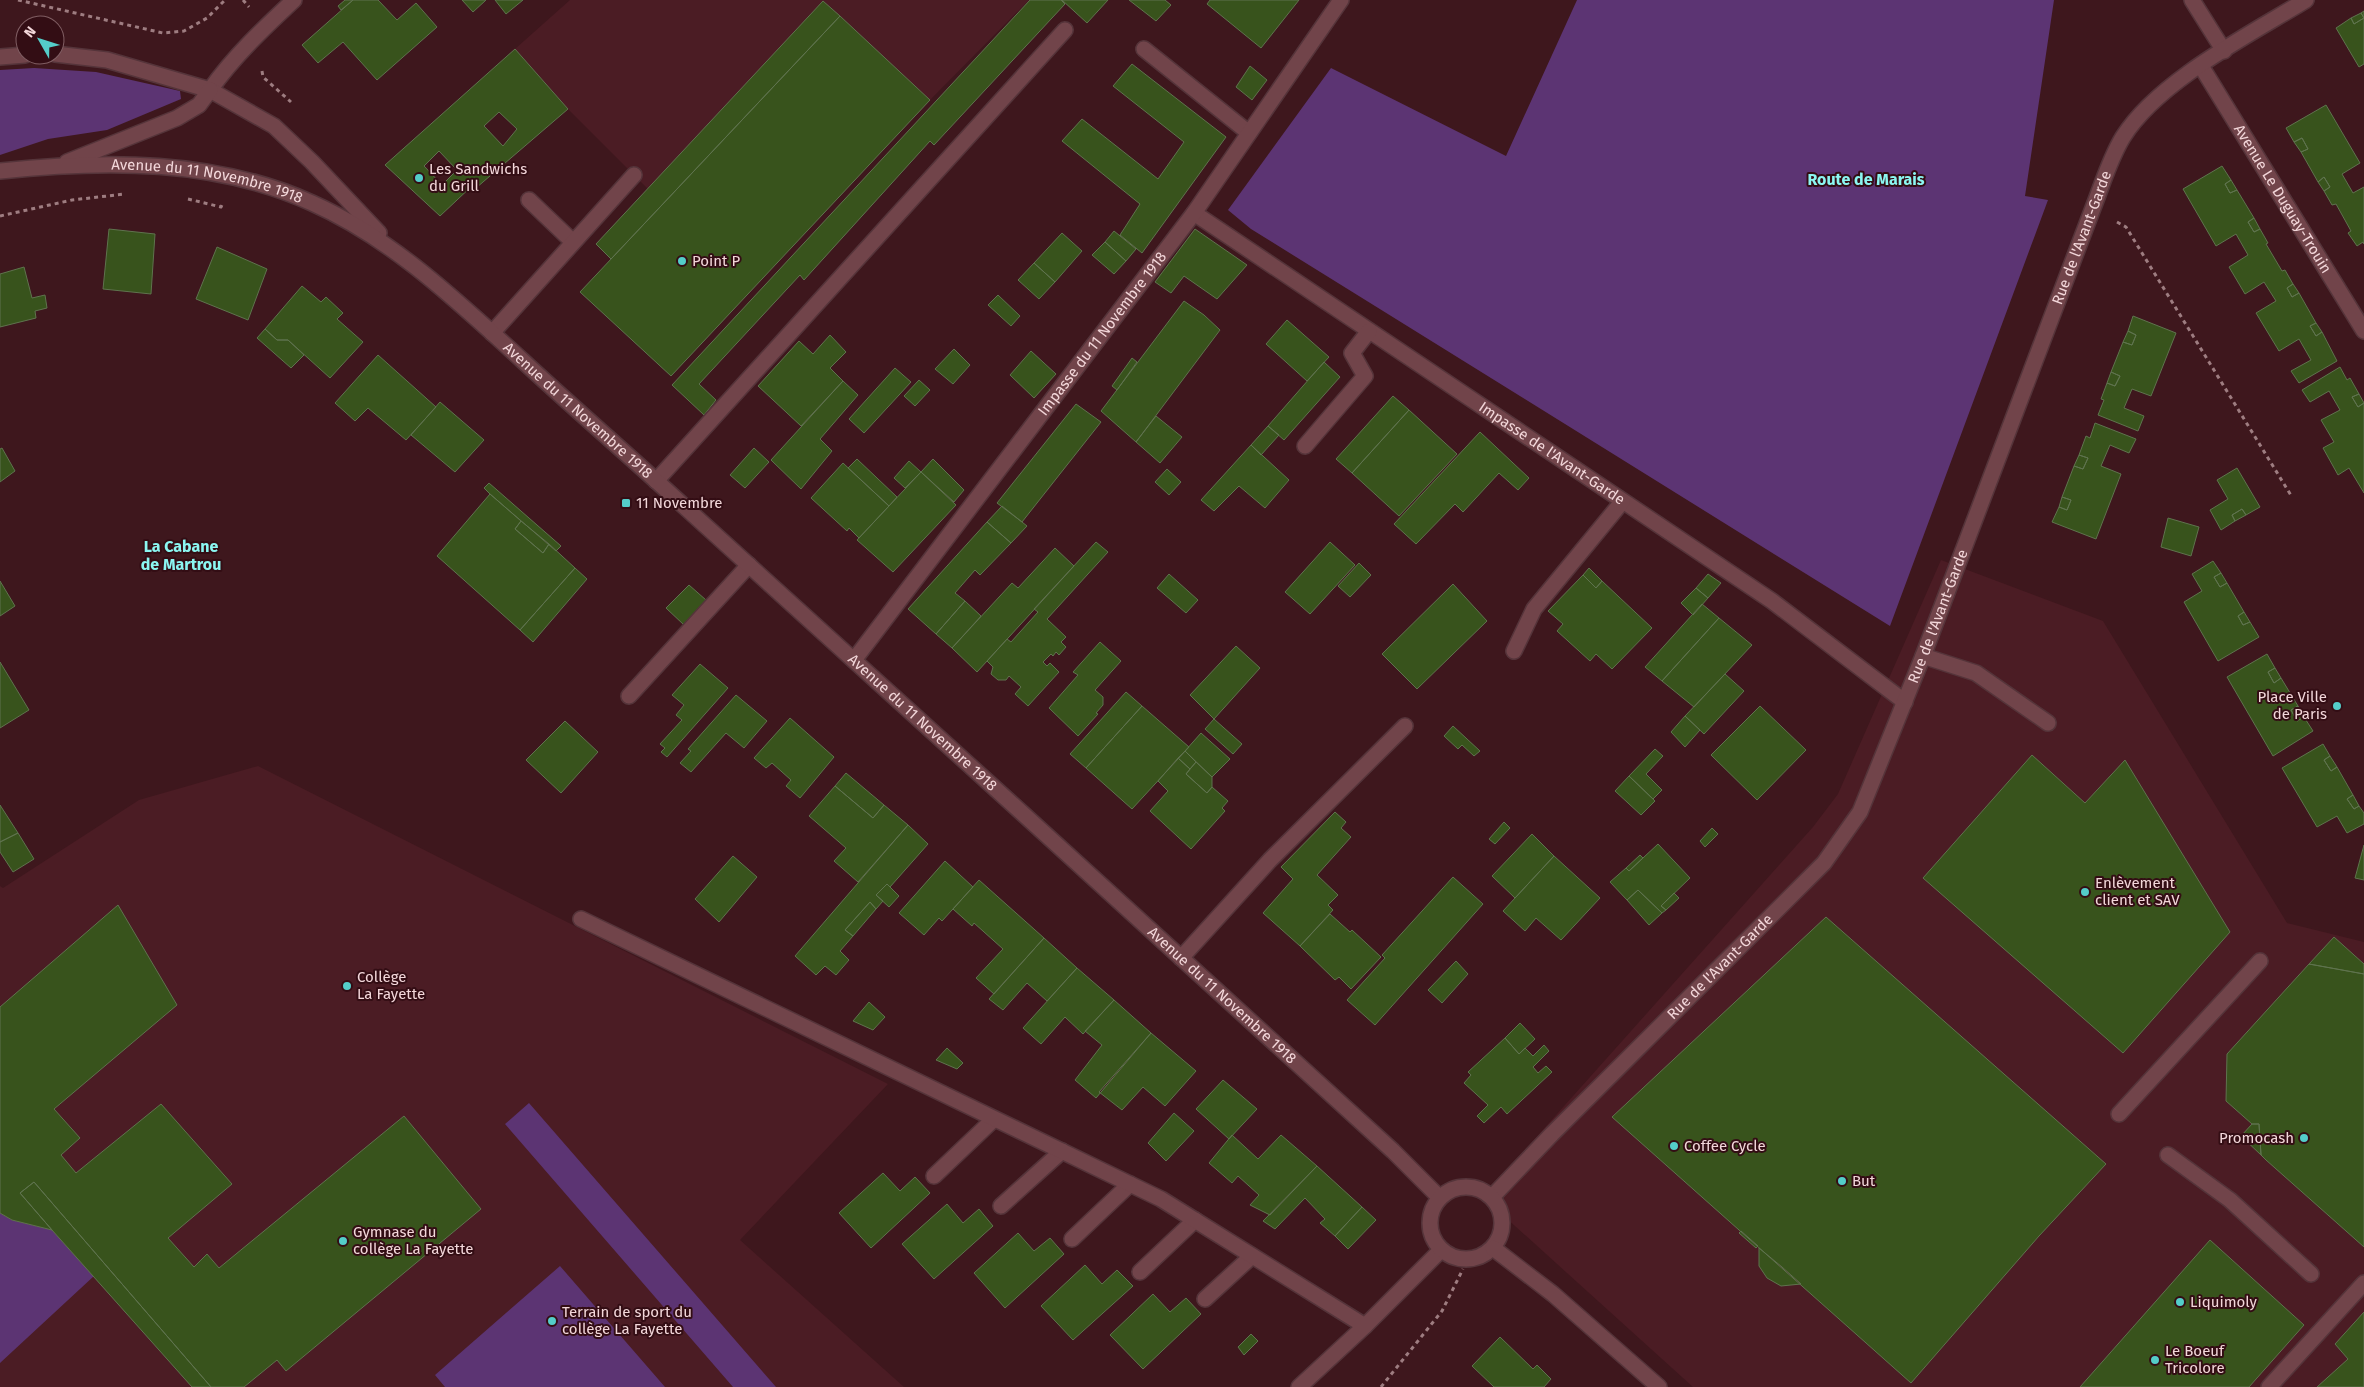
<svg xmlns="http://www.w3.org/2000/svg" width="2364" height="1387" viewBox="0 0 2364 1387" font-family="'Fira Sans',sans-serif">
<style>
.built{fill:#4b1c24}
.green{fill:#5c3473}
.building{fill:#38531c;stroke:#5f734e;fill-rule:evenodd}
.lines{fill:none;stroke-linecap:round;stroke-linejoin:round}
.lane-casing{stroke:#55343a;stroke-width:18}
.street-casing{stroke:#55343a;stroke-width:18}
.secondary-casing{stroke:#55343a;stroke-width:18}
.path{stroke:#9e7d81;stroke-width:3;stroke-dasharray:4 4;stroke-linecap:butt}
.lane{stroke:#71444a;stroke-width:15}
.street{stroke:#71444a;stroke-width:15}
.secondary{stroke:#71444a;stroke-width:15}
.poi-dot{fill:#54cdc9;stroke:#330d14;stroke-width:2}
.labels{text-anchor:middle;dominant-baseline:central;stroke-width:4;stroke-linejoin:round;paint-order:stroke}
.poi-label{font-size:15px;fill:#f3d7da;stroke:#330d14;text-anchor:start}
.street-label{font-size:15px;fill:#f3d7da;stroke:#330d14}
.neighbourhood-label{font-size:16px;font-weight:bold;fill:#8bf6f1;stroke:#330d14}
</style>
<rect width="100%" height="100%" fill="#3e171d"/>
<path class="built" d="M570,0H1029L930,100L823,1L648,189L568,109L515,49Z
M1941,560L2103,621L2287,923L2364,942V1387H1693L1483,1197L1813,827L1838,794Z
M258,766L888,1084L740,1240L904,1387H0V886L3,888L139,800Z"/>
<path class="green" d="M1577,0H2054L2025,196L2048,200L1890,626L1251,229L1228,210L1331,68L1506,156Z
M34,68L96,72L180,91L181,99L107,130L48,139L0,155V70Z
M529,1103L776,1387H733L505,1124Z
M0,1213L12,1220L52,1230L94,1276L0,1363Z
M560,1266L665,1387H445L435,1375Z"/>
<path class="building" d="M345,0H353L341,10L338,6Z
M353,0H378L397,20L416,3L437,27L377,80L343,42L318,63L302,45Z
M462,0H486L473,12Z
M495,0H523L506,14Z
M1030,0H1061L1065,4L934,145L930,141L804,280L800,275L699,384L716,400L704,415L672,385Z
M1062,0H1108L1087,23Z
M1129,0H1165L1171,5L1156,21Z
M1210,0H1299L1261,48L1207,4Z
M823,1L840,16L611,259L596,244Z
M2364,11V64L2359,67L2336,28L2351,18L2354,24L2364,18L2361,13Z
M2361,13L2364,18L2354,24L2351,18Z
M840,16L930,100L671,376L580,292Z
M515,49L568,109L476,188L474,184L440,216L385,165ZM499,112L517,129L503,146L484,126ZM439,151L457,170L442,185L424,166Z
M1132,64L1226,137L1142,253L1120,235L1140,204L1062,141L1082,119L1158,179L1184,142L1113,86Z
M1250,66L1267,80L1252,100L1236,87Z
M2326,105L2360,163L2342,174L2353,193L2364,187V244L2363,242L2357,246L2348,233L2351,231L2336,204L2332,205L2324,191L2330,187L2324,177L2318,182L2301,152L2308,149L2302,138L2294,142L2286,128Z
M2302,138L2308,149L2301,152L2294,142Z
M2222,166L2231,180L2225,184L2230,193L2237,190L2254,218L2248,222L2254,232L2260,229L2268,243L2266,244L2282,271L2285,270L2293,284L2287,288L2292,297L2299,293L2316,323L2310,326L2316,336L2322,332L2337,361L2299,383L2291,371L2311,360L2299,339L2279,351L2256,313L2276,301L2264,282L2245,294L2229,267L2248,255L2236,234L2216,246L2183,189Z
M2324,177L2330,187L2324,191L2318,182Z
M2231,180L2237,190L2230,193L2225,184Z
M2254,218L2260,229L2254,232L2248,222Z
M109,229L155,234L151,294L103,289Z
M1195,229L1247,265L1217,299L1184,276L1171,293L1155,282Z
M1114,231L1136,249L1126,261L1105,242Z
M1062,233L1082,251L1055,282L1034,263Z
M1105,242L1126,261L1114,274L1092,255Z
M217,247L267,269L248,320L196,299Z
M1034,263L1055,282L1039,299L1018,280Z
M24,267L32,298L45,295L47,308L35,311L36,318L0,327V274Z
M2293,284L2299,293L2292,297L2287,288Z
M302,286L321,302L326,297L343,313L337,319L363,342L330,378L288,340H277L265,329Z
M998,295L1020,316L1011,326L988,305Z
M1184,301L1204,315L1220,330L1136,442L1101,411Z
M2133,316L2176,333L2151,396L2132,389L2124,408L2144,416L2138,431L2098,415L2104,400L2101,399L2107,383L2115,386L2120,376L2111,372L2123,342L2132,345L2136,335L2128,331Z
M1287,320L1329,357L1307,381L1266,344Z
M2316,323L2322,332L2316,336L2310,326Z
M265,329L277,340H288L304,355L291,368L257,338Z
M2128,331L2136,335L2132,345L2123,342Z
M830,335L846,352L830,368L843,381L801,426L758,386L799,341L813,354Z
M954,349L970,365L953,384L935,369Z
M1031,351L1056,374L1034,398L1010,375Z
M378,355L436,407L406,440L368,408L355,421L335,403Z
M1132,358L1137,362L1117,390L1112,386Z
M1324,362L1340,377L1284,440L1268,426Z
M2340,367L2347,380L2350,378L2359,394L2352,397L2358,407L2364,403V493L2349,468L2338,475L2323,448L2334,442L2321,420L2340,410L2329,391L2310,402L2302,390Z
M895,368L911,382L864,433L849,419Z
M2111,372L2120,376L2115,386L2107,383Z
M919,380L930,390L915,406L904,396Z
M843,381L858,395L820,439L832,451L801,489L771,460Z
M2359,394L2364,403L2358,407L2352,397Z
M1393,396L1409,410L1352,473L1336,459Z
M440,402L484,440L455,472L411,435Z
M1076,404L1101,422L1022,522L997,503Z
M1409,410L1457,454L1399,516L1352,473Z
M1156,416L1182,437L1160,463L1136,442Z
M2095,423L2136,439L2129,453L2110,445L2101,466L2121,474L2096,539L2052,522L2059,507L2067,510L2071,500L2062,497L2074,466L2083,469L2088,458L2079,455L2086,436L2090,438Z
M1268,426L1279,435L1261,455L1251,445Z
M1480,432L1529,478L1518,490L1499,473L1463,512L1455,504L1416,544L1394,524Z
M1251,445L1289,480L1265,508L1239,486L1214,511L1201,500Z
M2,448L15,471L0,482V449Z
M754,448L769,462L745,488L730,475Z
M2079,455L2088,458L2083,469L2074,466Z
M857,459L897,497L889,506L848,468Z
M933,459L964,490L954,502L921,472Z
M909,461L921,472L905,488L894,478Z
M843,463L889,506L859,538L849,528L847,531L811,498Z
M2237,468L2260,507L2246,515L2242,509L2232,515L2235,521L2221,530L2210,510L2228,499L2217,480Z
M1167,469L1181,482L1169,495L1155,482Z
M921,472L956,505L893,572L857,540Z
M489,483L561,546L556,551L490,494L484,488Z
M490,494L521,521L515,529L543,553L549,544L575,568L520,630L437,556Z
M2062,497L2071,500L2067,510L2059,507Z
M1002,506L1027,526L1011,543L987,522Z
M2242,509L2246,515L2235,521L2232,515Z
M2168,518L2199,527L2191,556L2161,547Z
M521,521L549,544L543,553L515,529Z
M987,522L1011,543L980,575L975,570L955,593L965,601L936,634L908,609Z
M1096,542L1108,552L1047,619L1066,637L1061,642L1066,647L1059,655L1056,652L1053,656L1051,654L1043,662L1047,666L1050,663L1059,672L1028,706L1015,694L1021,687L1009,676L1006,680H998L991,674L993,667L987,661L1007,639L1011,642L1038,612L1034,609Z
M1330,542L1355,565L1310,614L1285,592Z
M1055,548L1074,566L977,672L952,648L1012,583L1018,588Z
M2213,561L2221,573L2214,577L2220,587L2227,583L2244,612L2238,616L2243,625L2250,622L2259,637L2218,661L2184,602L2202,591L2192,574Z
M1359,563L1371,575L1350,597L1338,586Z
M575,568L587,579L533,642L520,630Z
M1589,568L1602,581L1596,588L1583,575Z
M2221,573L2227,583L2220,587L2214,577Z
M1169,574L1198,600L1186,613L1157,588Z
M1708,574L1721,583L1708,598L1696,588Z
M1583,575L1596,588L1602,581L1652,628L1612,669L1596,654L1590,661L1557,631L1563,624L1548,611Z
M0,581L15,606L0,616Z
M1453,584L1487,621L1417,689L1382,654Z
M689,585L706,600L684,625L666,608Z
M1696,588L1708,598L1693,615L1681,603Z
M965,601L981,616L952,648L936,634Z
M1702,604L1719,618L1662,681L1645,667Z
M2244,612L2250,622L2243,625L2238,616Z
M1719,618L1752,645L1694,707L1662,681Z
M1100,642L1121,661L1095,690L1103,697V705L1096,713L1098,714L1078,736L1049,708L1078,675L1073,672Z
M1236,646L1260,668L1214,719L1190,695Z
M2267,654L2275,668L2268,672L2274,683L2281,678L2298,706L2291,710L2297,721L2304,717L2313,731L2273,756L2227,677Z
M0,662L29,710L0,728Z
M700,664L728,688L667,757L661,752L665,748L660,744L682,720L676,715L684,705L672,695Z
M2275,668L2281,678L2274,683L2268,672Z
M1725,674L1744,691L1704,734L1685,716Z
M1126,692L1142,706L1086,768L1070,754Z
M736,695L767,721L744,748L726,733L691,772L680,763L691,751L688,749Z
M1142,706L1189,747L1132,809L1086,768Z
M1760,706L1806,750L1757,800L1711,755Z
M2298,706L2304,717L2297,721L2291,710Z
M1685,716L1700,730L1685,747L1671,732Z
M790,718L834,757L800,798L786,786L791,780L772,763L766,768L754,758Z
M1214,719L1242,744L1233,754L1205,729Z
M565,721L598,752L561,793L526,760Z
M1453,726L1480,751L1474,756L1462,745L1458,749L1444,736Z
M1201,733L1230,759L1212,777L1185,751Z
M2323,744L2330,756L2324,760L2331,771L2337,767L2353,795L2347,799L2354,809L2359,806L2364,813V824L2347,833L2337,816L2317,827L2282,768Z
M1655,749L1663,756L1646,774L1662,790L1653,799L1629,776Z
M1185,751L1196,762L1190,769L1178,758Z
M2032,755L2085,803L2125,760L2230,932L2123,1053L1923,878Z
M2330,756L2337,767L2331,771L2324,760Z
M1178,758L1190,769L1186,774L1207,793L1212,787L1228,801L1222,808L1225,811L1191,849L1150,811L1168,791L1158,781Z
M1196,762L1212,777V787L1207,793L1186,774Z
M846,773L884,805L873,818L835,786Z
M1629,776L1655,801L1641,815L1615,791Z
M835,786L873,818L884,805L908,825L858,882L834,861L846,848L809,816Z
M2353,795L2359,806L2354,809L2347,799Z
M0,805L18,833L0,842Z
M1335,812L1346,822L1341,828L1351,837L1317,875L1338,895L1328,905L1333,910L1300,946L1263,913L1293,879L1281,867Z
M1504,822L1510,828L1495,844L1489,839Z
M908,825L928,844L890,887L887,884L876,895L883,901L876,909L870,902L845,930L853,936L840,951L849,960L836,975L825,966L816,975L795,956Z
M1712,828L1718,834L1705,847L1700,841Z
M18,833L34,859L13,872L0,852V842Z
M1532,834L1554,856L1515,898L1492,876Z
M1658,844L1690,878L1661,906L1666,910L1662,913L1638,890L1627,900L1610,882L1626,868L1629,871Z
M2364,845V880L2355,878Z
M1640,855L1643,858L1629,871L1626,868Z
M733,856L757,877L719,922L695,899Z
M1554,856L1600,898L1561,940L1536,918L1525,931L1503,911Z
M945,861L973,887L942,921L939,918L924,935L899,913Z
M1453,877L1483,904L1375,1025L1347,1000L1385,958L1382,955Z
M979,880L1044,938L994,994L976,978L1003,949L974,923L972,926L953,909Z
M887,884L899,896L889,907L876,895Z
M1638,890L1662,913L1649,925L1627,900Z
M1674,893L1679,898L1666,910L1661,906Z
M870,902L876,909L853,936L845,930Z
M118,905L177,1005L54,1109L80,1138L61,1155L76,1173L161,1104L232,1184L168,1238L194,1267L207,1254L219,1268L404,1116L481,1209L286,1371L277,1360L244,1387H211L34,1182L20,1193L52,1230L12,1220L0,1213V1007Z
M1330,914L1350,932L1352,930L1381,957L1351,989L1339,977L1335,980L1300,946Z
M1826,917L2106,1164L2039,1236L1911,1383L1612,1117Z
M2334,937L2364,964V974L2309,964Z
M1044,938L1077,968L1047,1001L1027,983L1003,1010L989,999Z
M1456,961L1468,974L1442,1003L1428,990Z
M2309,964L2364,974V1247L2266,1160L2261,1155L2259,1124H2252L2226,1101L2227,1054Z
M1077,968L1114,1000L1083,1034L1065,1017L1041,1044L1023,1028Z
M1114,1000L1151,1033L1096,1098L1075,1080L1102,1045L1085,1031Z
M869,1002L885,1017L873,1030L853,1021Z
M1520,1023L1535,1039L1519,1054L1505,1038Z
M1151,1033L1196,1071L1165,1106L1143,1087L1122,1110L1099,1092Z
M1505,1038L1519,1054L1525,1048L1533,1056L1544,1045L1549,1051L1533,1067L1538,1073L1546,1066L1552,1072L1507,1114L1501,1107L1484,1123L1477,1116L1488,1105L1464,1083L1471,1075L1468,1072Z
M947,1048L963,1063L957,1069L936,1060Z
M1223,1080L1257,1109L1229,1139L1196,1109Z
M1174,1113L1194,1131L1166,1161L1148,1143Z
M2252,1124H2259L2261,1155L2241,1136Z
M1232,1135L1258,1159L1281,1135L1317,1166L1270,1215L1250,1205L1259,1195L1238,1176L1232,1183L1209,1163Z
M1317,1166L1362,1207L1335,1236L1320,1223L1325,1219L1305,1198L1275,1229L1263,1221Z
M883,1173L900,1191L915,1177L930,1193L871,1248L839,1213Z
M34,1182L211,1387H192L52,1230L20,1193Z
M947,1204L963,1223L979,1209L993,1226L934,1279L902,1244Z
M1362,1207L1376,1220L1348,1249L1335,1236Z
M1741,1231L1758,1246L1756,1248L1739,1233Z
M1018,1233L1034,1251L1050,1238L1064,1254L1005,1308L974,1273Z
M2210,1240L2304,1325L2249,1387H2080Z
M1759,1248L1782,1267L1801,1284L1781,1286L1767,1278L1759,1266Z
M1085,1265L1102,1284L1117,1270L1133,1286L1073,1340L1041,1306Z
M1153,1294L1170,1312L1186,1298L1201,1314L1143,1369L1110,1335Z
M2364,1312V1387H2317L2348,1359L2335,1344Z
M1251,1334L1258,1341L1244,1355L1238,1347Z
M1500,1337L1533,1369L1537,1365L1551,1379L1544,1387H1494L1472,1366Z"/>
<g class="lines">
<g class="lane-casing">
<g id="lane">
<path d="M1144,49L1249,133"/>
<path d="M529,200L573,242"/>
<path id="s1" d="M1194,213L1772,601L1905,702"/>
<path d="M492,333L634,175"/>
<path d="M1305,446L1365,376L1352,353L1369,331"/>
<path d="M656,481L1065,30"/>
<path d="M1514,651L1534,609L1622,502"/>
<path d="M1923,656L1976,673L2048,723"/>
<path id="s2" d="M854,660L1194,213L1341,0"/>
<path d="M629,696L749,565"/>
<path d="M1181,958L1270,860L1405,726"/>
<path d="M2119,1114L2260,961"/>
<path d="M2168,1155L2230,1200L2311,1274"/>
<path d="M934,1176L994,1119"/>
<path d="M1001,1206L1062,1151"/>
<path d="M1072,1239L1130,1184"/>
<path d="M1140,1272L1195,1220"/>
<path d="M1205,1299L1252,1256"/>
<path d="M2269,1387L2364,1283"/>
</g>
</g>
<g class="street-casing">
<g id="street">
<path d="M2192,0L2224,51"/>
<path id="s3" d="M2201,66L2364,331"/>
<path d="M210,90C234,56 264,28 294,0"/>
<path d="M581,919L1161,1199L1365,1326"/>
<path id="s4" d="M1492,1197L1552,1134L1824,863L1860,812L1923,656L2093,208C2102,185 2110,158 2123,137C2158,81 2249,35 2306,0"/>
<path d="M1299,1387L1365,1326L1441,1250"/>
</g>
</g>
<g class="secondary-casing">
<g id="secondary">
<path d="M55,54L107,60L210,90L274,126L312,162L379,233"/>
<path d="M0,57L25,55"/>
<path d="M67,162L177,118L199,105L210,90"/>
<path id="s5" d="M0,171C105,160 215,159 312,203C393,239 458,302 523,361C577,411 633,459 687,509C923,722 1158,937 1393,1151L1440,1198"/>
<circle cx="1466" cy="1223" r="36"/>
<path d="M1493,1248L1553,1294L1659,1387"/>
</g>
</g>
<path class="path" d="M18,0L163,33L184,31L207,18L225,0
M243,0L249,7
M262,71L263,77L291,102
M188,199L221,207L223,203
M0,216L72,200L125,194
M2117,222L2126,227L2292,497
M1381,1387L1442,1311L1463,1269"/>
<use href="#lane" class="lane"/>
<use href="#street" class="street"/>
<use href="#secondary" class="secondary"/>
</g>
<g class="poi-dot">
<circle cx="419" cy="178" r="5"/>
<circle cx="682" cy="261" r="5"/>
<rect x="621" y="498" width="10" height="10" rx="2.5"/>
<circle cx="2337" cy="706" r="5"/>
<circle cx="2085" cy="892" r="5"/>
<circle cx="347" cy="986" r="5"/>
<circle cx="2304" cy="1138" r="5"/>
<circle cx="1674" cy="1146" r="5"/>
<circle cx="1842" cy="1181" r="5"/>
<circle cx="343" cy="1241" r="5"/>
<circle cx="2180" cy="1302" r="5"/>
<circle cx="552" cy="1321" r="5"/>
<circle cx="2155" cy="1360" r="5"/>
</g>
<g class="labels">
<g class="poi-label">
<text x="429" y="169">Les Sandwichs<tspan x="429" dy="17">du Grill</tspan></text>
<text x="692" y="261">Point P</text>
<text x="636" y="503">11 Novembre</text>
<text x="2327" y="697" text-anchor="end">Place Ville<tspan x="2327" dy="17">de Paris</tspan></text>
<text x="2095" y="883">Enlèvement<tspan x="2095" dy="17">client et SAV</tspan></text>
<text x="357" y="977">Collège<tspan x="357" dy="17">La Fayette</tspan></text>
<text x="2294" y="1138" text-anchor="end">Promocash</text>
<text x="1684" y="1146">Coffee Cycle</text>
<text x="1852" y="1181">But</text>
<text x="353" y="1232">Gymnase du<tspan x="353" dy="17">collège La Fayette</tspan></text>
<text x="2190" y="1302">Liquimoly</text>
<text x="562" y="1312">Terrain de sport du<tspan x="562" dy="17">collège La Fayette</tspan></text>
<text x="2165" y="1351">Le Boeuf<tspan x="2165" dy="17">Tricolore</tspan></text>
</g>
<g class="street-label">
<text stroke="none"><textPath href="#s5" startOffset="209">Avenue du 11 Novembre 1918</textPath></text>
<text stroke="none"><textPath href="#s3" startOffset="156">Avenue Le Duguay-Trouin</textPath></text>
<text stroke="none"><textPath href="#s4" startOffset="1149">Rue de l'Avant-Garde</textPath></text>
<text stroke="none"><textPath href="#s2" startOffset="410">Impasse du 11 Novembre 1918</textPath></text>
<text stroke="none"><textPath href="#s5" startOffset="656">Avenue du 11 Novembre 1918</textPath></text>
<text stroke="none"><textPath href="#s1" startOffset="431">Impasse de l'Avant-Garde</textPath></text>
<text stroke="none"><textPath href="#s4" startOffset="744">Rue de l'Avant-Garde</textPath></text>
<text stroke="none"><textPath href="#s5" startOffset="1121">Avenue du 11 Novembre 1918</textPath></text>
<text stroke="none"><textPath href="#s4" startOffset="324">Rue de l'Avant-Garde</textPath></text>
<text stroke="none"><textPath href="#s5" startOffset="1526">Avenue du 11 Novembre 1918</textPath></text>
</g>
<g class="neighbourhood-label">
<text x="1866" y="179">Route de Marais</text>
<text x="181" y="546">La Cabane<tspan x="181" dy="18">de Martrou</tspan></text>
</g>
</g>
<g transform="translate(40 40) rotate(309)"><circle r="24" fill="#330d14" stroke="#805e63"/>
<path d="M0-4L9 19L0 12L-9 19Z" fill="#54cdc9"/>
<text y="-8" font-size="14" font-weight="bold" text-anchor="middle" fill="#f3d7da">N</text>
</g>
</svg>
